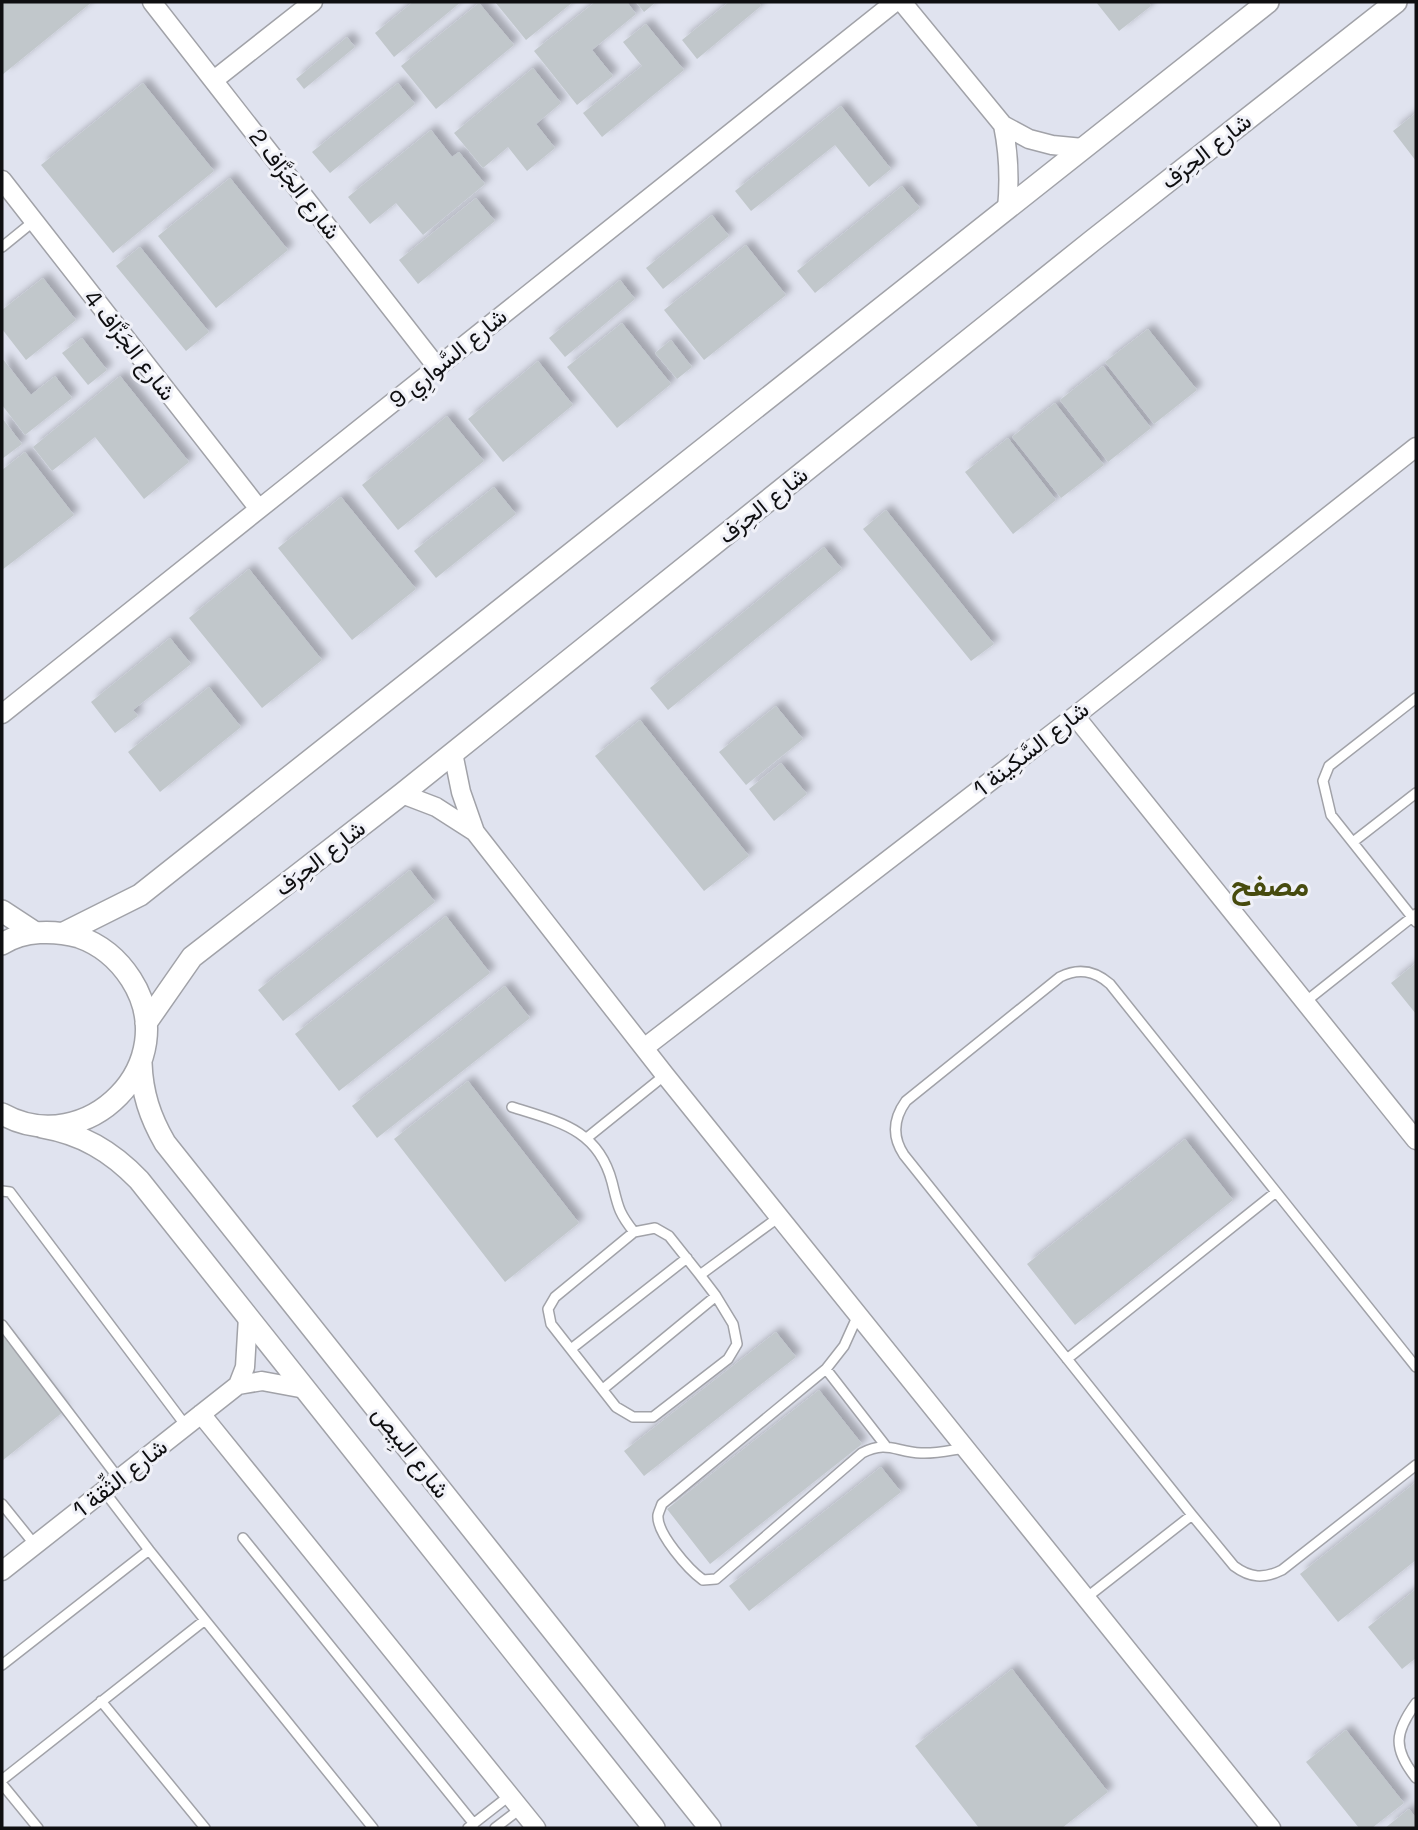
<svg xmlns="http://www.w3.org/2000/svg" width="1418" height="1830" viewBox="0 0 1418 1830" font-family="'Space Grotesk',Vazirmatn,sans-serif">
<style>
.built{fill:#e0e3ef}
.building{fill:#c1c7cb;filter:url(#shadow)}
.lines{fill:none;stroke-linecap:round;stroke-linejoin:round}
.service-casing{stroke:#a1a2a8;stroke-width:12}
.minor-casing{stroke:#a1a2a8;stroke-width:21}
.tertiary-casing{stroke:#a1a2a8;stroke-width:24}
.service{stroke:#fff;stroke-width:9}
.minor{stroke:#fff;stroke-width:18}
.tertiary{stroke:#fff;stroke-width:21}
.labels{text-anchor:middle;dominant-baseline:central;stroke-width:6;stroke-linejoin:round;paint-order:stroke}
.street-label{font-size:23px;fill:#0f0f11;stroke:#f0f1f8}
.district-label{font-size:30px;font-weight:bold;fill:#474b0e;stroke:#f0f1f8}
</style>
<defs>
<filter id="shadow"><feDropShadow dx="6" dy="-6" stdDeviation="3.5" flood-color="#0004"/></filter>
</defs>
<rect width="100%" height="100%" fill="#f0f1f8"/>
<path class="built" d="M2,2H1416V1828H2Z"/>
<path class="building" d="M2,2H92L2,75Z
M413,2H461L394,57L375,33Z
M495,2H573L526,40Z
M595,2H627L636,14L592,50L613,76L577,105L534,51Z
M636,2H656L644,12Z
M729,2H758L761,6L697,59L682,40Z
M1096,2H1148L1151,6L1119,31Z
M479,3L514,45L436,109L401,66Z
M646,24L684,70L602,137L583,113L642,66L623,42Z
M347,37L355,47L304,89L296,79Z
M533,68L561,103L536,124L555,148L527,171L508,147L483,168L454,133Z
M143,83L214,171L113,253L41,165Z
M398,83L415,104L330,173L312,152Z
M841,106L891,169L869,187L835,145L751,211L735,191Z
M1416,113V161L1393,131Z
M431,130L452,157L459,152L485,184L423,235L396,203L370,224L348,197Z
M230,178L288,250L216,308L158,236Z
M902,186L920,208L815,293L797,271Z
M476,198L495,221L418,284L399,260Z
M712,215L729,236L663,289L646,268Z
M746,245L786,295L704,360L664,310Z
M140,247L209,332L186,351L116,266Z
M43,278L76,320L26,360L2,329V310Z
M620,280L635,299L565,357L549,338Z
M622,323L671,384L617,428L567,367Z
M1148,329L1197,390L1154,424L1105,362Z
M82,338L107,370L88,385L62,353Z
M671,340L692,367L677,379L655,353Z
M2,358L31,395L55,376L72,398L25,435L2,405Z
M538,361L573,405L503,462L468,419Z
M1103,366L1151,428L1108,462L1060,400Z
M120,376L189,462L144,499L95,437L52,471L33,447Z
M1055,403L1104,465L1061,498L1012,437Z
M447,416L484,461L398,530L362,485Z
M2,418L22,444L2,459Z
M1008,438L1056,500L1013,534L965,472Z
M25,452L74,515L2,570V470Z
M494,487L516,514L436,578L414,551Z
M341,497L416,589L352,640L278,548Z
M886,510L994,644L971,661L863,529Z
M824,547L842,569L668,710L650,688Z
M249,569L322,660L262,708L189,618Z
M170,638L191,664L133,710L138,716L115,733L91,702Z
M209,687L241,727L160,792L128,752Z
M776,706L803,739L746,785L719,752Z
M640,720L749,856L704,891L595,756Z
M781,763L807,794L774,821L749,789Z
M410,870L435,902L283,1021L258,990Z
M446,916L490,973L339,1091L295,1034Z
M1416,963V1014L1391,983Z
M505,986L530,1018L377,1138L352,1106Z
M468,1081L579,1223L505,1282L394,1139Z
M1185,1139L1233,1200L1075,1325L1027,1264Z
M776,1332L796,1357L644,1476L624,1451Z
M2,1335L63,1412L2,1461Z
M819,1390L862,1444L710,1564L667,1509Z
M881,1467L901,1492L749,1611L729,1586Z
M1416,1482V1560L1338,1622L1300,1574Z
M1416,1589V1658L1402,1669L1368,1627Z
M1012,1669L1108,1792L1062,1828H979L915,1746Z
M1346,1730L1404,1803L1372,1828H1359L1306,1762Z
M1409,1809L1416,1818V1828H1385Z"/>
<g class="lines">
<g class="service-casing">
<path id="service" d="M2,247L34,221
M1416,698L1329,766L1323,781L1331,815L1416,922
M1353,842L1416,793
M1305,1002L1416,914
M512,1107C559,1122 598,1129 612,1182C618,1206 618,1212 634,1232
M588,1137L665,1075
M2,1191L10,1192L186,1426
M700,1275L669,1236L655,1228L634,1232L555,1297L548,1309L551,1324L616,1407L633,1417H653L728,1359L737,1344L733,1324L716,1296L700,1275L779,1217
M858,1315L844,1346L826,1369L662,1504C661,1507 659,1511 658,1515C656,1533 689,1570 703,1580L716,1579L862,1453C887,1440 896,1452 921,1453C935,1454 951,1450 965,1448
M2,1325L119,1479
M571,1349L687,1258
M1067,1359L1276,1192
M1416,1367L1110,984C1094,970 1078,968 1060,977L906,1101C893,1119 892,1137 904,1155L1192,1515L1234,1566C1250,1578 1264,1579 1282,1570L1416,1465
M826,1369L885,1445
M603,1389L716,1296
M104,1491L149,1550
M2,1504L35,1545
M243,1538L474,1824
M1086,1598L1192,1515
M2,1665L149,1550L205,1620
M101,1701L205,1828
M1416,1703C1395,1732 1392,1748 1416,1778
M2,1780L205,1620L373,1828
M2,1784L38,1828
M468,1828L509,1796
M495,1828L520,1809"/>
</g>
<g class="minor-casing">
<path id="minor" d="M152,2L437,367
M902,2L1003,125L1029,139L1052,145L1083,148
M214,80L313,2
M1003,125C1009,154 1010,179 1007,209
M2,180L259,509
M2,714L895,2
M1075,716L1416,1140
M453,753L461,792L475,832L665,1075L1271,1828
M402,794L436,807L475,832
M644,1048L1075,716L1416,447
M238,1385L245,1367L248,1317
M201,1414L536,1828
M2,1571L238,1385L262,1381L305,1389"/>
</g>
<g class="tertiary-casing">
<path id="tertiary" d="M2,911L34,932
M64,933L140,895L1268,2
M2,944C24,930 54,930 79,937C102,945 118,959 131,979C185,1063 87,1161 2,1114
M146,1023L192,957L402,794L1092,241L1396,2
M141,1063C142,1093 150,1117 165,1143L710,1828
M42,1127C82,1134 111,1151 139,1180L654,1828"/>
</g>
<use href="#service" class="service"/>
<use href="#minor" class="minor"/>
<use href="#tertiary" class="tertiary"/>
</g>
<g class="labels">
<g class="street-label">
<text transform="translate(1206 151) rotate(-38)">شارع الحِرَف</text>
<text transform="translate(295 184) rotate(52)">شارع الجَزَّاف 2</text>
<text transform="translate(130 345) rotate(52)">شارع الجَزَّاف 4</text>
<text transform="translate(448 358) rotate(-39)">شارع السَّوارِي 9</text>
<text transform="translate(763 505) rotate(-39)">شارع الحِرَف</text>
<text transform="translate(1031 749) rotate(-38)">شارع السَّكِينة 1</text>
<text transform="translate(320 858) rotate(-38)">شارع الحِرَف</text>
<text transform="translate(411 1452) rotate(52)">شارع البِيص</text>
<text transform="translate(120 1478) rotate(-38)">شارع الثِّقة 1</text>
</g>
<g class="district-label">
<text x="1270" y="885">مصفح</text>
</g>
</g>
<rect width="1418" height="1830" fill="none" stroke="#0f0f11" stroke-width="7"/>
</svg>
